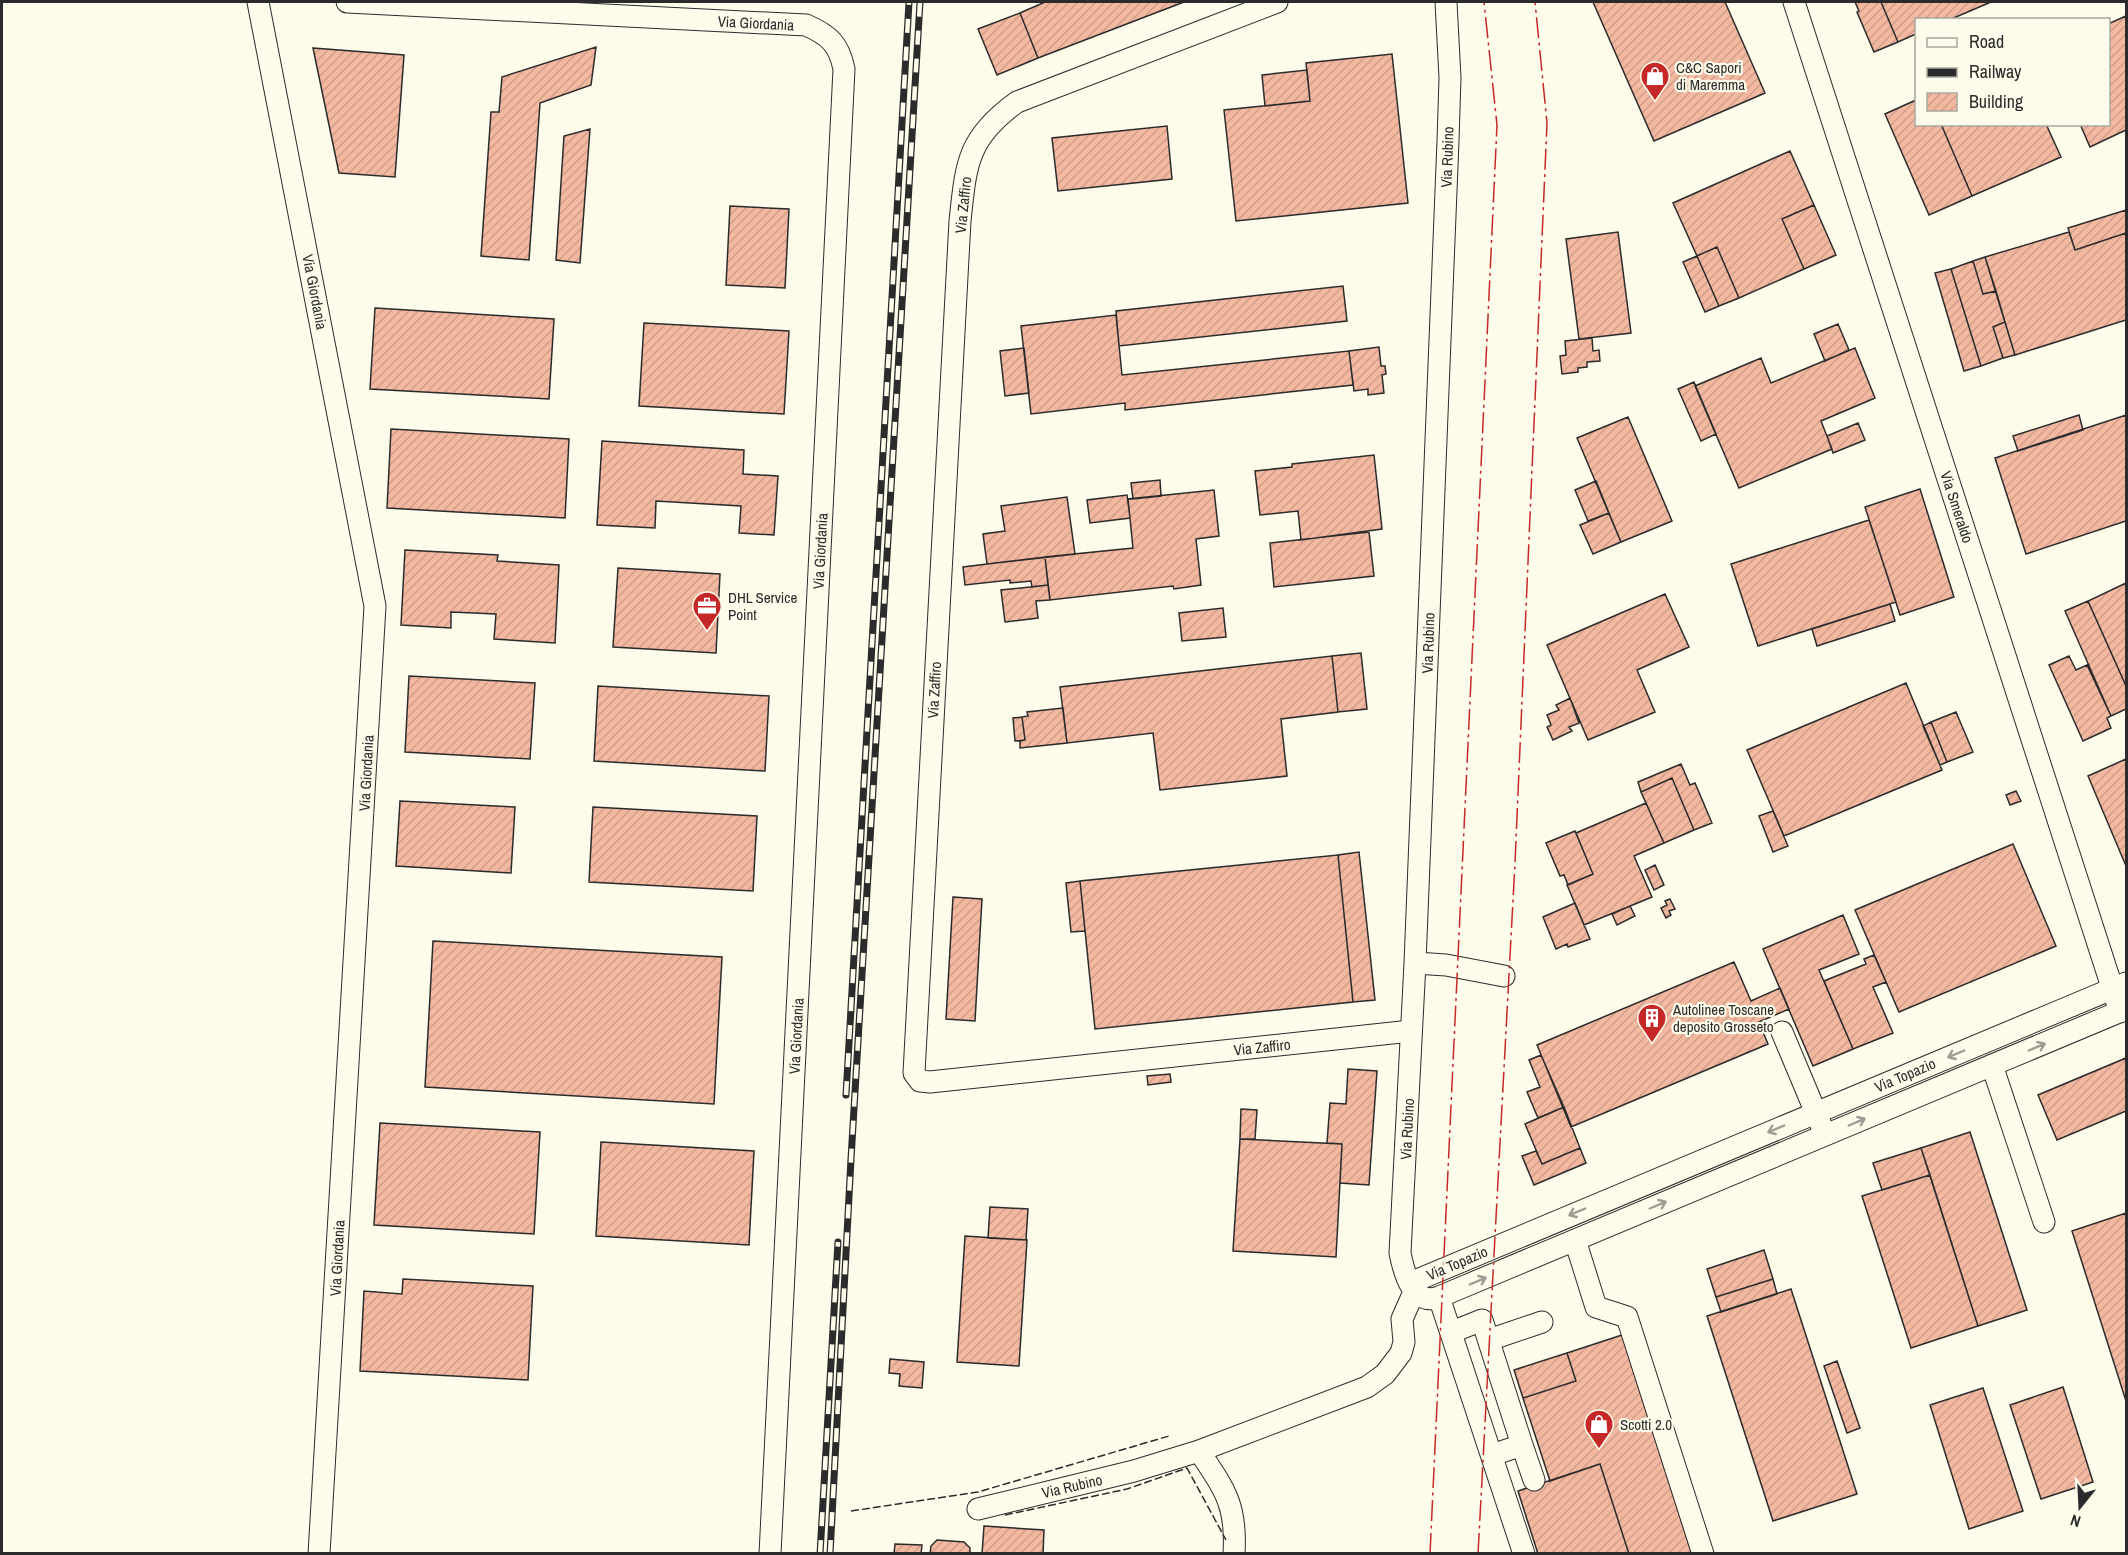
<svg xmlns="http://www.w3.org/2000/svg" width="2128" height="1555" viewBox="0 0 2128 1555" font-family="'Archivo Narrow',sans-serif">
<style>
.building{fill:url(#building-hatch);stroke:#2b2b2b;stroke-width:1.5}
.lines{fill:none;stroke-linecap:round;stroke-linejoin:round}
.minor-casing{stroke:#2b2b2b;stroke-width:23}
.minor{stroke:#fdfbea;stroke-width:21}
.rail-casing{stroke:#2b2b2b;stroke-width:7}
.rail{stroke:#fdfbea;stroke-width:4.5;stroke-dasharray:14;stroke-linecap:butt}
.fence{stroke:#2b2b2b;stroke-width:1.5;stroke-dasharray:8 3;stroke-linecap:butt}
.power{stroke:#c62828;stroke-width:1.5;stroke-dasharray:21 4.5 3 4.5;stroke-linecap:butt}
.oneway{stroke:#9e9d94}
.labels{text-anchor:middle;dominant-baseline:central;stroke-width:4.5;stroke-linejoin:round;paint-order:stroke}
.street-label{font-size:15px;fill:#2b2b2b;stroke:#fdfbea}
.poi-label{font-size:15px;fill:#2b2b2b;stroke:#fdfbea;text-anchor:start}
</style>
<defs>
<pattern id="building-hatch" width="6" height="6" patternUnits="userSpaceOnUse" patternTransform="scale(1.5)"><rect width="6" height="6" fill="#f2b8a0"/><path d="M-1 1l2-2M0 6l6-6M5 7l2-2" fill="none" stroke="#d09e8a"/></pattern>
</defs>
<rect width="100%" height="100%" fill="#fdfbea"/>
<path class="building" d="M1045,2H1184L1038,58L1020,13Z
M1593,2H1725L1765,93L1654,141Z
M1855,2H1881L1898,42L1874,52L1857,12L1859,11Z
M1881,2H1991L1949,20H1916V34L1898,42Z
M1020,13L1038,58L997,75L978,29Z
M2126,16V130L2090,147L2080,124H2108V24Z
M596,47L591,85L540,103L529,260L481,256L491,112H499L502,77Z
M313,48L404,55L395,177L339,173Z
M1392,54L1408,203L1236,221L1224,110L1310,101L1306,63Z
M1307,70L1310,101L1265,106L1262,75Z
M1916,100V124H1941L1972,196L1929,215L1885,114Z
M1941,124H2046L2061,157L1972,196Z
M1167,126L1172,179L1058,191L1052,138Z
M590,129L580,263L556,260L564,136Z
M1790,151L1814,205L1782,219L1804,269L1739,298L1717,247L1697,256L1673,203Z
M1814,205L1836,255L1804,269L1782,219Z
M730,206L789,209L785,288L726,285Z
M2126,210V233L2075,250L2068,228Z
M1618,232L1631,333L1579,339L1566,239Z
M2069,232L2075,250L2126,233V320L2015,355L1985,257Z
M1717,247L1739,298L1719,306L1697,256Z
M1697,256L1719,306L1705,312L1683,262Z
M1985,257L1996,291L1983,294L1973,261Z
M1973,261L1983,294L1996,291L2005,322L1993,327L2003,358L1981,366L1951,269Z
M1951,269L1981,366L1964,371L1935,273Z
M1343,286L1347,321L1119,346L1116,311Z
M375,308L554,319L549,399L370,389Z
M1116,315L1122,375L1349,351L1353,385L1125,410V403L1031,414L1021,326Z
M2005,322L2015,355L2003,358L1993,327Z
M644,323L789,331L784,414L639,406Z
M1838,324L1849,350L1825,361L1814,334Z
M1592,338L1593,351L1599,350L1600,361L1587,362V367L1578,368V372L1562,374L1560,356L1566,355L1565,341Z
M1379,347L1381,366H1385L1386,374L1382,375L1384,393L1368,395V389L1354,391L1349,351Z
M1024,348L1029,393L1005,396L1000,351Z
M1855,348L1875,398L1821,421L1832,449L1739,488L1695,386L1761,358L1771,383Z
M1694,382L1716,434L1701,441L1678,389Z
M2079,415L2083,430L2018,451L2013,436Z
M2126,415V521L2026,554L1995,458Z
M1628,417L1672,521L1621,542L1577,438Z
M1858,423L1865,440L1833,453L1827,436Z
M391,429L569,439L565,518L387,508Z
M602,441L744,450L743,474L778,476L774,535L739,533L741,506L656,501L655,528L597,525Z
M1374,455L1382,529L1301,540L1298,511L1260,515L1255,471L1292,467V464Z
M1160,480L1161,496L1133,499L1131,483Z
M1596,481L1609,513L1588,521L1575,490Z
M1920,489L1954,597L1900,615L1865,507Z
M1214,490L1219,536L1196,539L1201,585L1174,589L1173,586L1050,600L1045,557L1133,548L1128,499Z
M1127,495L1130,518L1090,523L1087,500Z
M1067,497L1075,554L987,564L983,534L1005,531L1001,506Z
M1609,513L1621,542L1593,554L1580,525Z
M1869,520L1896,602L1758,646L1731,564Z
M1369,532L1374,576L1274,587L1270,543Z
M405,550L498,555L497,561L559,565L555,643L494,639L496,614L451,612V628L401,625Z
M1045,557L1048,585L1032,587L1031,581L1010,583V580L965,585L963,567Z
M618,568L720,574L716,653L613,647Z
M2126,583V686L2088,601Z
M1048,585L1050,600L1036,601L1038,618L1005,622L1001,590Z
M1665,594L1689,647L1637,670L1655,712L1588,740L1547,645Z
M2088,601L2126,686V709L2111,716L2065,611Z
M1890,604L1895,621L1817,646L1812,629Z
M1223,608L1226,637L1182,641L1179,613Z
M1361,653L1367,709L1338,712L1332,656Z
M1332,656L1338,712L1281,719L1287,776L1160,790L1153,733L1067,743L1060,687Z
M2069,656L2076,670L2087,665L2111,716L2107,718L2111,728L2083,741L2049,665Z
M409,676L535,683L530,759L405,752Z
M1906,683L1942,770L1784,836L1747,750Z
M598,686L769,696L765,771L594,761Z
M1570,698L1579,723L1569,727L1572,731L1553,740L1547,727L1551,725L1547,715L1559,710L1556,705Z
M1063,708L1067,743L1020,748V741L1025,740L1022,717L1028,716L1027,712Z
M1956,712L1973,752L1947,762L1931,722Z
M1022,717L1025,740L1015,741L1013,718Z
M1931,722L1947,762L1940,765L1923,726Z
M2126,759V866L2088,776Z
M1681,764L1690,785L1695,783L1712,823L1694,830L1672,778L1641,792L1638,782Z
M1672,778L1694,830L1664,843L1641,792Z
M2016,791L2021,801L2010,805L2006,795Z
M400,801L515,807L511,873L396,866Z
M1646,803L1664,843L1634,856L1652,897L1584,925L1567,885L1593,874L1576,833Z
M593,807L757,816L753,891L589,882Z
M1773,811L1788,846L1773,852L1759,816Z
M1575,831L1593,874L1568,885L1564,875L1560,876L1546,843Z
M2013,844L2056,946L1899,1012L1855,910Z
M1359,852L1375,1000L1353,1002L1338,855Z
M1338,855L1353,1002L1095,1029L1080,881Z
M1655,865L1664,885L1654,890L1645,870Z
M1080,881L1085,931L1071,932L1066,883Z
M953,897L982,899L975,1021L946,1019Z
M1670,899L1675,909L1669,911L1671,915L1666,918L1661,908L1667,905L1665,901Z
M1575,903L1590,939L1568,947L1567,944L1556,949L1543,917Z
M1630,906L1635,916L1617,925L1612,914Z
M1843,915L1859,954L1819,970L1853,1049L1813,1066L1763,949Z
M433,941L722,957L714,1104L425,1087Z
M1874,955L1886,982L1873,987L1893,1033L1853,1049L1824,981L1866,964L1864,959Z
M1734,962L1751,1001L1780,988L1789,1009L1759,1022L1768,1044L1571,1127L1537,1045Z
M1541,1055L1564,1107L1538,1118L1527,1092L1540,1087L1529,1060Z
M2126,1058V1111L2057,1140L2038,1095Z
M1348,1069L1377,1071L1369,1185L1340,1183L1342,1144L1327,1143L1330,1103L1346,1104Z
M1170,1074L1171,1082L1148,1085L1147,1076Z
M1564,1107L1580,1148L1542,1164L1525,1124Z
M1241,1109L1257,1110L1255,1139H1240Z
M380,1123L540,1132L534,1234L374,1225Z
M1970,1132L2027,1310L1978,1326L1921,1148Z
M1240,1139L1342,1144L1336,1257L1233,1251Z
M601,1142L754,1151L749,1245L596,1236Z
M1580,1148L1586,1163L1534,1185L1522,1156L1536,1151L1542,1164Z
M1921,1148L1930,1175L1882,1190L1873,1163Z
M1930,1175L1978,1326L1911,1348L1862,1196Z
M990,1207L1028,1209L1026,1240L988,1238Z
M2126,1213V1401L2072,1231Z
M965,1236L1027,1240L1019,1366L957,1362Z
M1764,1250L1773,1279L1716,1297L1707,1269Z
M403,1279L533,1286L528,1380L360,1371L364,1291L402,1294Z
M1773,1279L1777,1294L1721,1312L1716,1297Z
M1791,1289L1857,1494L1773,1521L1707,1316Z
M1622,1335L1692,1554H1629L1600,1464L1550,1481L1523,1398L1576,1381L1567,1353Z
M1567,1353L1576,1381L1523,1398L1514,1370Z
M890,1359L924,1362L922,1388L899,1386L900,1374L889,1373Z
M1837,1361L1860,1428L1847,1433L1824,1366Z
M2063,1387L2093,1482L2041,1499L2010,1405Z
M1983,1388L2023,1511L1969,1529L1930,1405Z
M1600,1464L1629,1554H1538L1518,1491Z
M984,1526L1044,1530L1043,1554H982Z
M937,1540L964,1542L970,1548V1554H930L931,1546Z
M895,1544L922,1545L921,1554H894Z"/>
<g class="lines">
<g class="minor-casing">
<path id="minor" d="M258,2L375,606L319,1554
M347,2L806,25C829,35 839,44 844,69L770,1554
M1277,2L1017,102C967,138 966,164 960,221L914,1073L920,1081L930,1082L1411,1031
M1446,2L1450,78L1448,141L1415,963L1400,1253C1404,1273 1413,1307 1439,1297L2126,1009
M1794,2L2120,1012
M1415,963L1446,965L1504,976
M1782,1032L1821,1125
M1992,1065L2044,1222
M1575,1240L1596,1307L1627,1317L1703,1554
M1410,1283L2126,983
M1439,1297L1524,1554
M1452,1332L1482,1320L1522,1445
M1489,1340L1542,1322
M1199,1451C1225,1490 1237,1505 1234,1554
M1492,1455L1522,1445L1534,1480
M978,1509L1134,1471L1199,1451L1367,1387L1385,1374L1401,1353L1404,1342L1402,1319L1414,1292"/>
</g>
<use href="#minor" class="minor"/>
<g class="rail-casing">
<path id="rail" d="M846,1095L909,2
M820,1554L838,1242
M830,1554L851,1159L920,2"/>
</g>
<use href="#rail" class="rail"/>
<path class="fence" d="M851,1511L978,1492L1169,1436
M1005,1515L1127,1489L1187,1468L1226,1540"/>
<path class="power" d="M1430,1554L1497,125L1484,2
M1478,1554L1515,863L1547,123L1535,2"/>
</g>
<defs><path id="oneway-shaft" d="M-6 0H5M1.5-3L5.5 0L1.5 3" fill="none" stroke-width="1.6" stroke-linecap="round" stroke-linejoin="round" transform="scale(1.5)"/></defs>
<g class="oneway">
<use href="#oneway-shaft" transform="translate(2037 1047) rotate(-23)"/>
<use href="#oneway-shaft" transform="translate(1956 1054) rotate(157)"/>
<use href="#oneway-shaft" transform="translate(1857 1122) rotate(-23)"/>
<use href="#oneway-shaft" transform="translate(1776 1129) rotate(157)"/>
<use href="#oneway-shaft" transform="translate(1658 1205) rotate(-23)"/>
<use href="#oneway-shaft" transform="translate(1577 1212) rotate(157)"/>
<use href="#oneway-shaft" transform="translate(1478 1281) rotate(-23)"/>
</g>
<defs>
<g id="shop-pin" transform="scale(1.5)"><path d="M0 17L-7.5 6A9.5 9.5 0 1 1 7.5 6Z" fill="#c62828" stroke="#fdfbea"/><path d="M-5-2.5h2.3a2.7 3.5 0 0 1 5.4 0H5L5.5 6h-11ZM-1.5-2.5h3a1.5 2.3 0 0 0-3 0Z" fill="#fff"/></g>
<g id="office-pin" transform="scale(1.5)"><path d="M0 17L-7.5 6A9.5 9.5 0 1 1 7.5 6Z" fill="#c62828" stroke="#fdfbea"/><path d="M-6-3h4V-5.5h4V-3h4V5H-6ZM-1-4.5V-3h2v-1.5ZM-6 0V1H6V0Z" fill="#fff"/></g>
<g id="building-pin" transform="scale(1.5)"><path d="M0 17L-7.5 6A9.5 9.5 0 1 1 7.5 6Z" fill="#c62828" stroke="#fdfbea"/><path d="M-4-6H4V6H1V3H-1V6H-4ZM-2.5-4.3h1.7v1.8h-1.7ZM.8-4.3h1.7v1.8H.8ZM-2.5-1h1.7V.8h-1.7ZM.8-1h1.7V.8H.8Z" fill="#fff"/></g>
</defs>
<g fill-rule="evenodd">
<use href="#shop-pin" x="1655" y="76"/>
<use href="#office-pin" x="707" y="606"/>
<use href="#building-pin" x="1652" y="1018"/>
<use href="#shop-pin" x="1599" y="1424"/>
</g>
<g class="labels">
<g class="street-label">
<text transform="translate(756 23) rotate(3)">Via Giordania</text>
<text transform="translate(1447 157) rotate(-88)">Via Rubino</text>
<text transform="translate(963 205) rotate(-84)">Via Zaffiro</text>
<text transform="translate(315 292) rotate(79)">Via Giordania</text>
<text transform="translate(1957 507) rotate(72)">Via Smeraldo</text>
<text transform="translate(820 551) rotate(-87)">Via Giordania</text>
<text transform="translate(1428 643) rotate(-88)">Via Rubino</text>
<text transform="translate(934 690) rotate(-87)">Via Zaffiro</text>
<text transform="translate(366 773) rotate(-87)">Via Giordania</text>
<text transform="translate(796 1036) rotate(-87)">Via Giordania</text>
<text transform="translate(1262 1047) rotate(-6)">Via Zaffiro</text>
<text transform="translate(1905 1075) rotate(-23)">Via Topazio</text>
<text transform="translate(1407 1129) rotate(-87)">Via Rubino</text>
<text transform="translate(337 1258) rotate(-87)">Via Giordania</text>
<text transform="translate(1457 1263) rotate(-23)">Via Topazio</text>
<text transform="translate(1072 1486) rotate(-13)">Via Rubino</text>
</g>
<g class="poi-label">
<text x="1676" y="67">C&amp;C Sapori<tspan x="1676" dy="17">di Maremma</tspan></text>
<text x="728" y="597">DHL Service<tspan x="728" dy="17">Point</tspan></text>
<text x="1673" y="1009">Autolinee Toscane<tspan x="1673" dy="17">deposito Grosseto</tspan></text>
<text x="1620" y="1424">Scotti 2.0</text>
</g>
</g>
<rect width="2128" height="1555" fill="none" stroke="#2b2b2b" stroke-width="6"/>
<rect x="1915" y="18" width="195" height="108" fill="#fdfbea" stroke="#a9a89e" stroke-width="1.5"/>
<rect x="1927" y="38" width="30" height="9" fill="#fdfbea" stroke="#a9a89e" stroke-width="1.5"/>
<text x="1969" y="48" font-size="18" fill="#2b2b2b">Road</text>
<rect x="1927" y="68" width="30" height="9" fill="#2b2b2b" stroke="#a9a89e" stroke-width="1.5"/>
<text x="1969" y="78" font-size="18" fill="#2b2b2b">Railway</text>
<rect x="1927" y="93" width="30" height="18" fill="url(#building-hatch)" stroke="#a9a89e" stroke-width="1.5"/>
<text x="1969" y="108" font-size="18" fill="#2b2b2b">Building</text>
<g transform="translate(2080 1507) rotate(198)" stroke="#fdfbea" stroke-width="4.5" paint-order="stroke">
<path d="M0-4.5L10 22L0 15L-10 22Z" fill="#2b2b2b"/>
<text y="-9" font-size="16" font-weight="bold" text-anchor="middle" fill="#2b2b2b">N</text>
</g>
</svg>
